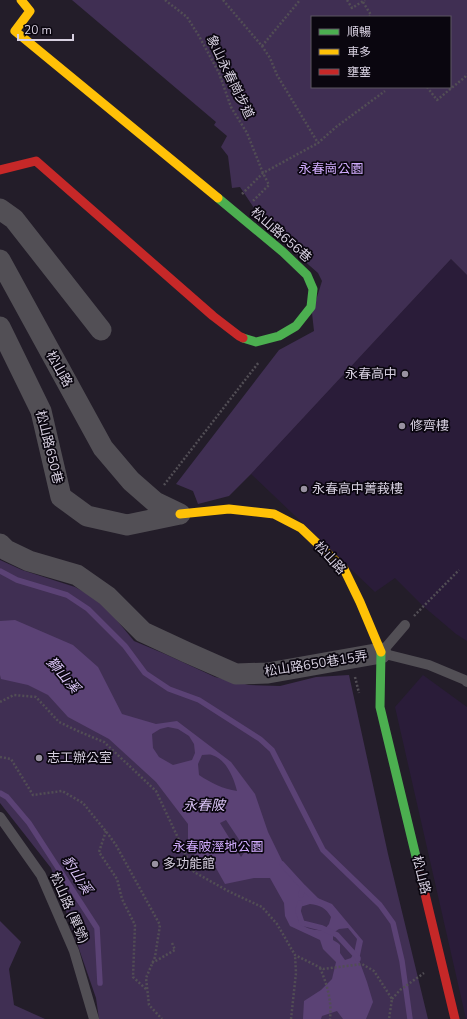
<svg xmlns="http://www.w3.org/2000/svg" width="467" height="1019" viewBox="0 0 467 1019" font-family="'Nunito Sans','Noto Sans TC',sans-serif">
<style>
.built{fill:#2a1c39}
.green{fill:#402f53;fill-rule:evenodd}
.water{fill:#5b4275;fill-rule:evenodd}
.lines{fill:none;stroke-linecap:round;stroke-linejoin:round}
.stream{stroke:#5b4275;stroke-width:5.5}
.path{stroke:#524e55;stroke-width:2.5;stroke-dasharray:2 2;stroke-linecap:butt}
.lane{stroke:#524f55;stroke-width:10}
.street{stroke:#524f55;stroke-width:21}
.fast{stroke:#4caf50;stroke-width:9}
.slow{stroke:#ffc107;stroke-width:9}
.jam{stroke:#c62828;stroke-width:9}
.poi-dot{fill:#9891a0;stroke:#0a060f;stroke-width:1.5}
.labels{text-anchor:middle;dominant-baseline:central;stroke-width:3.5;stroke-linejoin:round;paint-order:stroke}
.street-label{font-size:13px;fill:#d7d0e0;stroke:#0a060f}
.park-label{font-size:13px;fill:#d1acfe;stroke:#0a060f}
.poi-label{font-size:13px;fill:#d7d0e0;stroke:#0a060f;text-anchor:start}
.water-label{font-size:14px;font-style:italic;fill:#d9c3f5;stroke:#0a060f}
</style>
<rect width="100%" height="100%" fill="#231d29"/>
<path class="built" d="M451,259L467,275V641L456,634L423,606L395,578L375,592L251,474Z
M423,675L467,707V1019H466L395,707Z"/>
<path class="green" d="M72,0H467V275L451,259L251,474L229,496L198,504L193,491L176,484L279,350L314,331L312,313L322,281L318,273L285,244L271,225L254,208L240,187L232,188L228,156L221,147L227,136L214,125L216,122ZM312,17H450V87H312Z
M0,560L22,570L75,587L95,598L115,618L134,641L165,654L215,677L249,685L280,686L316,677L349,675L388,854L428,1019H99L96,998L51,868L0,803Z
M0,921L21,942L9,969L14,1005L45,1019H0Z"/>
<path class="water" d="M15,620L73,645L98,667L122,714L156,724L177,721L231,762L255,794L268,832L287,871L308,894L332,904L363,941L359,960L367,982L373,1002L366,1019H343L337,1011L322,1016L321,1019H303L304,1001L321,990L332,979L336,962L323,949L320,940L290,926L285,916L284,903L270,878H254L225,884L216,868L200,864L188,843V824L156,782L109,739L68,717L48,695L28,685L1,679L0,675V621ZM168,727L178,729L189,736L194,744L195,753L192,760L173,765L159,757L153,748L152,734L160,729ZM202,755C205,755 209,754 212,755C226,759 234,778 237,791C223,789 211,783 199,775L198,764ZM226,820L246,850L241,857L220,823ZM310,904C320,905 326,908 331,917L329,924L324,930C316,931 304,929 299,921C298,918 297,914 297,911L300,907ZM348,928L357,939L354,953L351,958L345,960L340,953V945L338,943L333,940V933L339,929Z"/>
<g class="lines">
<path class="stream" d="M0,571L17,580L67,595L88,609L125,646L145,673L169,689L199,700L260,739L272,750L323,850L380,905L393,923L402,961L410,1019
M0,793L7,797L29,823L97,928L100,983
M282,864L303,887L301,895
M303,887L317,901
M300,903L298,911L302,923L322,928L337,935L358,958V959"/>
<path class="path" d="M165,0L187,17L199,36L219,73L231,107L247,133L263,173L269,185L253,201
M223,0L262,46L270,58L277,75L318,143
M347,0L352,8L365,0
M363,2L371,15L369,17
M262,46L300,0
M427,87L437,100L465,77L467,74
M242,194L263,173L318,143L336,127L385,91
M164,485L259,362
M414,616L459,570
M355,677L359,693
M0,702L14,695L36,697L59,722L80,732L104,742L156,791L194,872L228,891L262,907L277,924L295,955L323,969L362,964L374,971L392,999L389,1019
M0,757L11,759L33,795L62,791L83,803L108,834L116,845L160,925L155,957L146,978L149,1005L162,1019
M106,831L99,852L117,879L122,899L135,925L133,977L147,990
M152,963L175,950L172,943
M320,968C327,984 332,1001 330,1019
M392,999L400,990L424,973
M291,1019L296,973L295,955"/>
<path class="lane" d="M405,625L381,653L429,665L465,680L467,682
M0,817L41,875L74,951L94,1019"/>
<path class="street" d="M0,209L14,219L101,330
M0,260L103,448L131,481L155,502L180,514
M0,327L41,411L61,497L87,516L127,525L180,514
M0,544L6,550L29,561L77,575L107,596L143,632L186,652L236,674L268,673L381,653"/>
<path class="fast" d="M218,198L283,252L307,275L313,289L311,307L296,326L279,336L256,342L243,338
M381,652L380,707L419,869"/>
<path class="slow" d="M21,0L30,11L15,31L218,198
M180,514L229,509L274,514L301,528L344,569L360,602L381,652"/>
<path class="jam" d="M0,170L36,161L213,316L239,336L243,338
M419,869L455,1019"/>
</g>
<g class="poi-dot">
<circle cx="405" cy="374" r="4"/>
<circle cx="402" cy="426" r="4"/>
<circle cx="304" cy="489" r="4"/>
<circle cx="39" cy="758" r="4"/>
<circle cx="155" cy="864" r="4"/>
</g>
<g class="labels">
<g class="street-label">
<text transform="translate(230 77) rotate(64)">象山永春崗步道</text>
<text transform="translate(281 235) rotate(41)">松山路656巷</text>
<text transform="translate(59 369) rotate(61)">松山路</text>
<text transform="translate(49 447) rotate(76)">松山路650巷</text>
<text transform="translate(330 558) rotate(47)">松山路</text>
<text transform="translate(316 664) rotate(-9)">松山路650巷15弄</text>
<text transform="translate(421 875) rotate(76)">松山路</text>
<text transform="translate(69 908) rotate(66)">松山路 (單號)</text>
</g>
<g class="park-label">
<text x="331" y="169">永春崗公園</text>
<text x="218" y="847">永春陂溼地公園</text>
</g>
<g class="poi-label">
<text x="397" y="374" text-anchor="end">永春高中</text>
<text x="410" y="426">修齊樓</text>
<text x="312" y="489">永春高中菁莪樓</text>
<text x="47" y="758">志工辦公室</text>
<text x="163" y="864">多功能館</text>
</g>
<g class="water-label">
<text transform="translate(63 675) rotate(49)">獅山溪</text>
<text x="204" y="805">永春陂</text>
<text transform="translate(77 875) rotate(57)">豹山溪</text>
</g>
</g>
<rect x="311" y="16" width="140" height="72" fill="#0a060f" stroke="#5c5763"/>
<rect x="319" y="29" width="20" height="6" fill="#4caf50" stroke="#5c5763"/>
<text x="347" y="36" font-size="12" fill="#d7d0e0">順暢</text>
<rect x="319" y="49" width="20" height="6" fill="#ffc107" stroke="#5c5763"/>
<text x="347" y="56" font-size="12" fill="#d7d0e0">車多</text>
<rect x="319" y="69" width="20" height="6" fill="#c62828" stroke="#5c5763"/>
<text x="347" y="76" font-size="12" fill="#d7d0e0">壅塞</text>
<path d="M18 34v6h55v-6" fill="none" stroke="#d7d0e0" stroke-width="2"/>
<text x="24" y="34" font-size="12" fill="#d7d0e0" stroke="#0a060f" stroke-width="3" paint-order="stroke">20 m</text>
</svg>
